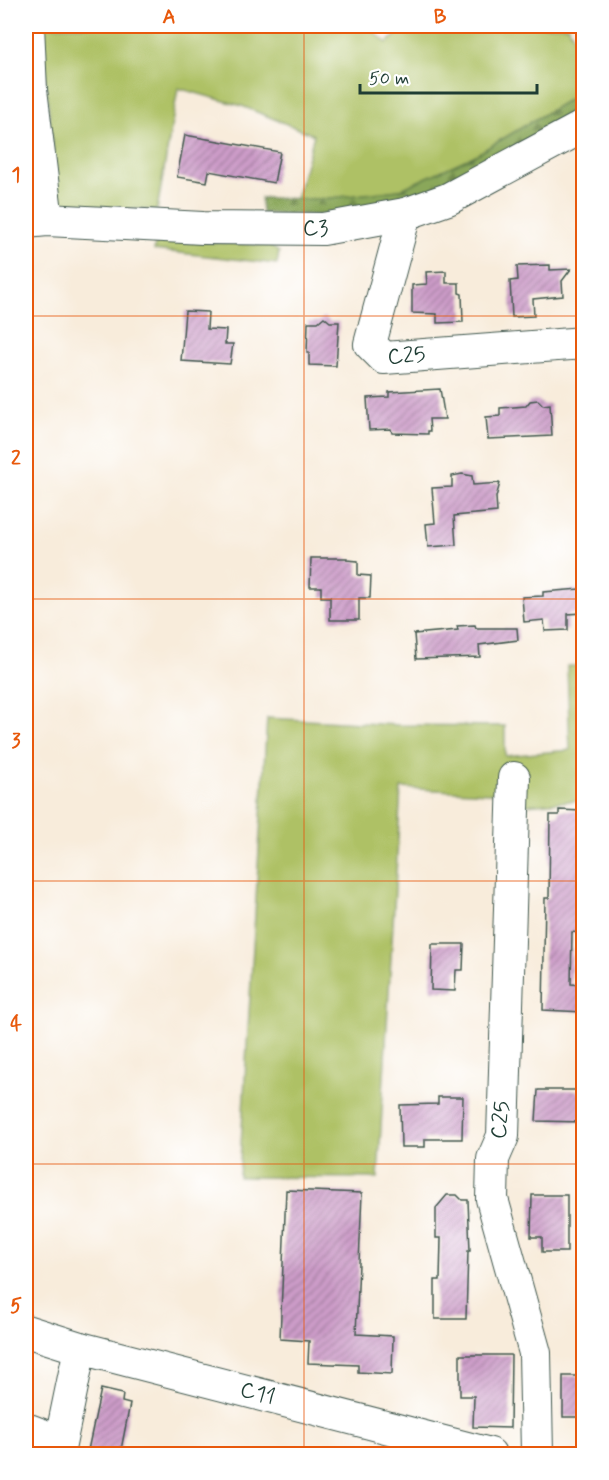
<svg xmlns="http://www.w3.org/2000/svg" width="609" height="1480" viewBox="0 0 609 1480" font-family="Mynerve,sans-serif">
<style>
.grass{fill:#aec165;stroke:#667f4c;stroke-width:1.5}
.forest{fill:url(#forest-firs);stroke:#547247;stroke-width:1.5}
.building{fill:url(#building-hatch)}
.lines{fill:none;stroke-linecap:round;stroke-linejoin:round}
.minor-casing{stroke:#40574d;stroke-width:34}
.minor{stroke:#fff;stroke-width:32}
.grid{fill:none;stroke:#e8590c;stroke-width:1.5;stroke-opacity:0.55}
.labels{text-anchor:middle;dominant-baseline:central;stroke-width:6;stroke-linejoin:round;paint-order:stroke}
.street-label{font-size:22px;fill:#1f3d34;stroke:#fff}
.neatline{fill:none;stroke:#e8590c;stroke-width:2}
.grid-label{font-size:20px;text-anchor:middle;font-weight:bold;fill:#e8590c}
</style>
<defs>
<pattern id="forest-firs" width="22" height="20" patternUnits="userSpaceOnUse" patternTransform="scale(1.5)"><rect width="22" height="20" fill="#8aa75a"/><path d="M5 1l3.5 6h-7zM16 11l3.5 6h-7z" fill="#70894b"/></pattern>
<pattern id="building-hatch" width="6" height="6" patternUnits="userSpaceOnUse" patternTransform="scale(1.5)"><rect width="6" height="6" fill="#cc9bc8"/><path d="M-1 1l2-2M0 6l6-6M5 7l2-2" fill="none" stroke="#a580a3"/></pattern>
</defs>
<rect width="100%" height="100%" fill="#fff"/>
<filter id="ink" filterUnits="userSpaceOnUse"><feTurbulence type="fractalNoise" baseFrequency=".0167" numOctaves="2"/><feDisplacementMap in="SourceGraphic" scale="12" xChannelSelector="R" yChannelSelector="G"/><feConvolveMatrix kernelMatrix="1 2 1 2 8 2 1 2 1" color-interpolation-filters="sRGB"/></filter>
<filter id="wash" filterUnits="userSpaceOnUse"><feTurbulence type="fractalNoise" baseFrequency=".008" numOctaves="4" result="noise"/><feDisplacementMap in="SourceGraphic" scale="24" xChannelSelector="R" yChannelSelector="G"/><feGaussianBlur stdDeviation="1.35" result="paint"/><feColorMatrix in="noise" values="0 0 0 0 0 0 0 0 0 0 0 0 0 0 0 0 0 1.4 0 .05"/><feComposite in="paint" operator="in"/></filter>
<g filter="url(#wash)">
<rect width="100%" height="100%" fill="#f8ecdb"/>
<path class="grass" d="M40,26H367L387,43L406,26H568L583,54V91L474,156L399,190L323,199H296L314,135L242,106L178,88L157,210L59,206Z
M156,240L269,245L279,252L277,264L154,250Z
M567,666H583V800L525,805L506,794L401,788L378,1178L239,1177L267,718L398,725L505,726V756L570,750Z"/>
<path class="forest" d="M583,91V117L404,205L319,215L262,213L261,198L323,199L399,190L474,156Z"/>
<g id="blocks">
<path class="building" d="M185,135L280,152L274,183L209,171L207,182L177,177Z
M550,265V270L571,269L562,281L563,296L533,299L534,316L512,317L510,281L518,280L517,266Z
M446,271V283H459V293L462,294L463,322L437,323V314L412,313V285L427,284L426,272Z
M185,311L208,312L207,329L226,330L225,344H233L230,364L181,361Z
M324,317L330,322H339L336,366L309,365V353H307L308,322H318Z
M440,389L445,419H429L430,431H428V434L392,433L391,429L369,430L367,398L389,397V392Z
M538,400L543,405L550,404L552,436L488,439L486,417L500,416V408L526,406L530,401Z
M462,474L472,476L473,485L500,483L496,497L497,512L454,516L456,545L428,547L426,524L435,523L432,488L452,487V476Z
M311,558H347V560L358,561V575L371,576L370,598H359V620H330V597H321V587H310Z
M580,589L582,613L568,614V630L545,631L544,620L524,622L522,597L543,596V592Z
M475,625L476,628H517L518,640L479,645L480,657L416,659L414,634L458,630L457,626Z
M559,810L582,811L584,815L581,933L572,932L571,984L584,985V1012L543,1010L545,898H549L550,815H559Z
M432,944H464L463,970H456L455,991L431,990Z
M538,1090H578V1093H584V1122L536,1121Z
M438,1097H463L462,1139H425V1147H401L400,1105L438,1104Z
M286,1190L362,1193L356,1334L393,1336L392,1374L358,1372V1365L308,1363L309,1341L280,1339Z
M447,1195H457L462,1200H468L470,1251H468L466,1319H435V1280H440L441,1238H436V1208Z
M532,1195H567V1252H542V1237H531Z
M460,1355H511L510,1428L473,1427L474,1396H460Z
M563,1376H584V1417H563Z
M101,1389L123,1394L122,1402L130,1404L120,1455H87Z"/>
</g>
</g>
<g filter="url(#ink)">
<use href="#blocks" fill-opacity="0" stroke="#40574d" stroke-width="1.5"/>
<g class="lines">
<g class="minor-casing">
<g id="minor">
<path d="M28,26L31,90L47,220"/>
<path id="s1" d="M405,214L370,344L384,358L584,343"/>
<path id="s2" d="M26,222L47,220L203,228L323,229L405,214L448,199L584,126"/>
<path d="M514,778L503,1136L493,1159L492,1199L535,1353L537,1454"/>
<path id="s3" d="M26,1331L80,1348L490,1454"/>
<path d="M26,1429L60,1442"/>
<path d="M58,1454L80,1348"/>
</g>
</g>
<use href="#minor" class="minor"/>
</g>
</g>
<path class="grid" d="M304,26V1454M26,316H584M26,599H584M26,881H584M26,1164H584"/>
<g class="labels">
<g class="street-label">
<text stroke="none"><textPath href="#s2" startOffset="290">C3</textPath></text>
<text stroke="none"><textPath href="#s1" startOffset="177">C25</textPath></text>
<text transform="translate(501 1120) rotate(-83)">C25</text>
<text stroke="none"><textPath href="#s3" startOffset="240">C11</textPath></text>
</g>
</g>
<rect width="609" height="1480" fill="none" stroke="#fff" stroke-width="66"/>
<path d="M360 84v9h177v-9" fill="none" stroke="#1f3d34" stroke-width="3"/>
<text x="369" y="84" font-size="18" fill="#1f3d34" stroke="#ffffff" stroke-width="4.5" paint-order="stroke">50 m</text>
<rect x="33" y="33" width="543" height="1414" class="neatline"/>
<g class="grid-label">
<text x="169" y="23">A</text>
<text x="440" y="23">B</text>
<text x="16" y="181">1</text>
<text x="16" y="464">2</text>
<text x="16" y="747">3</text>
<text x="16" y="1030">4</text>
<text x="16" y="1312">5</text>
</g>
</svg>
